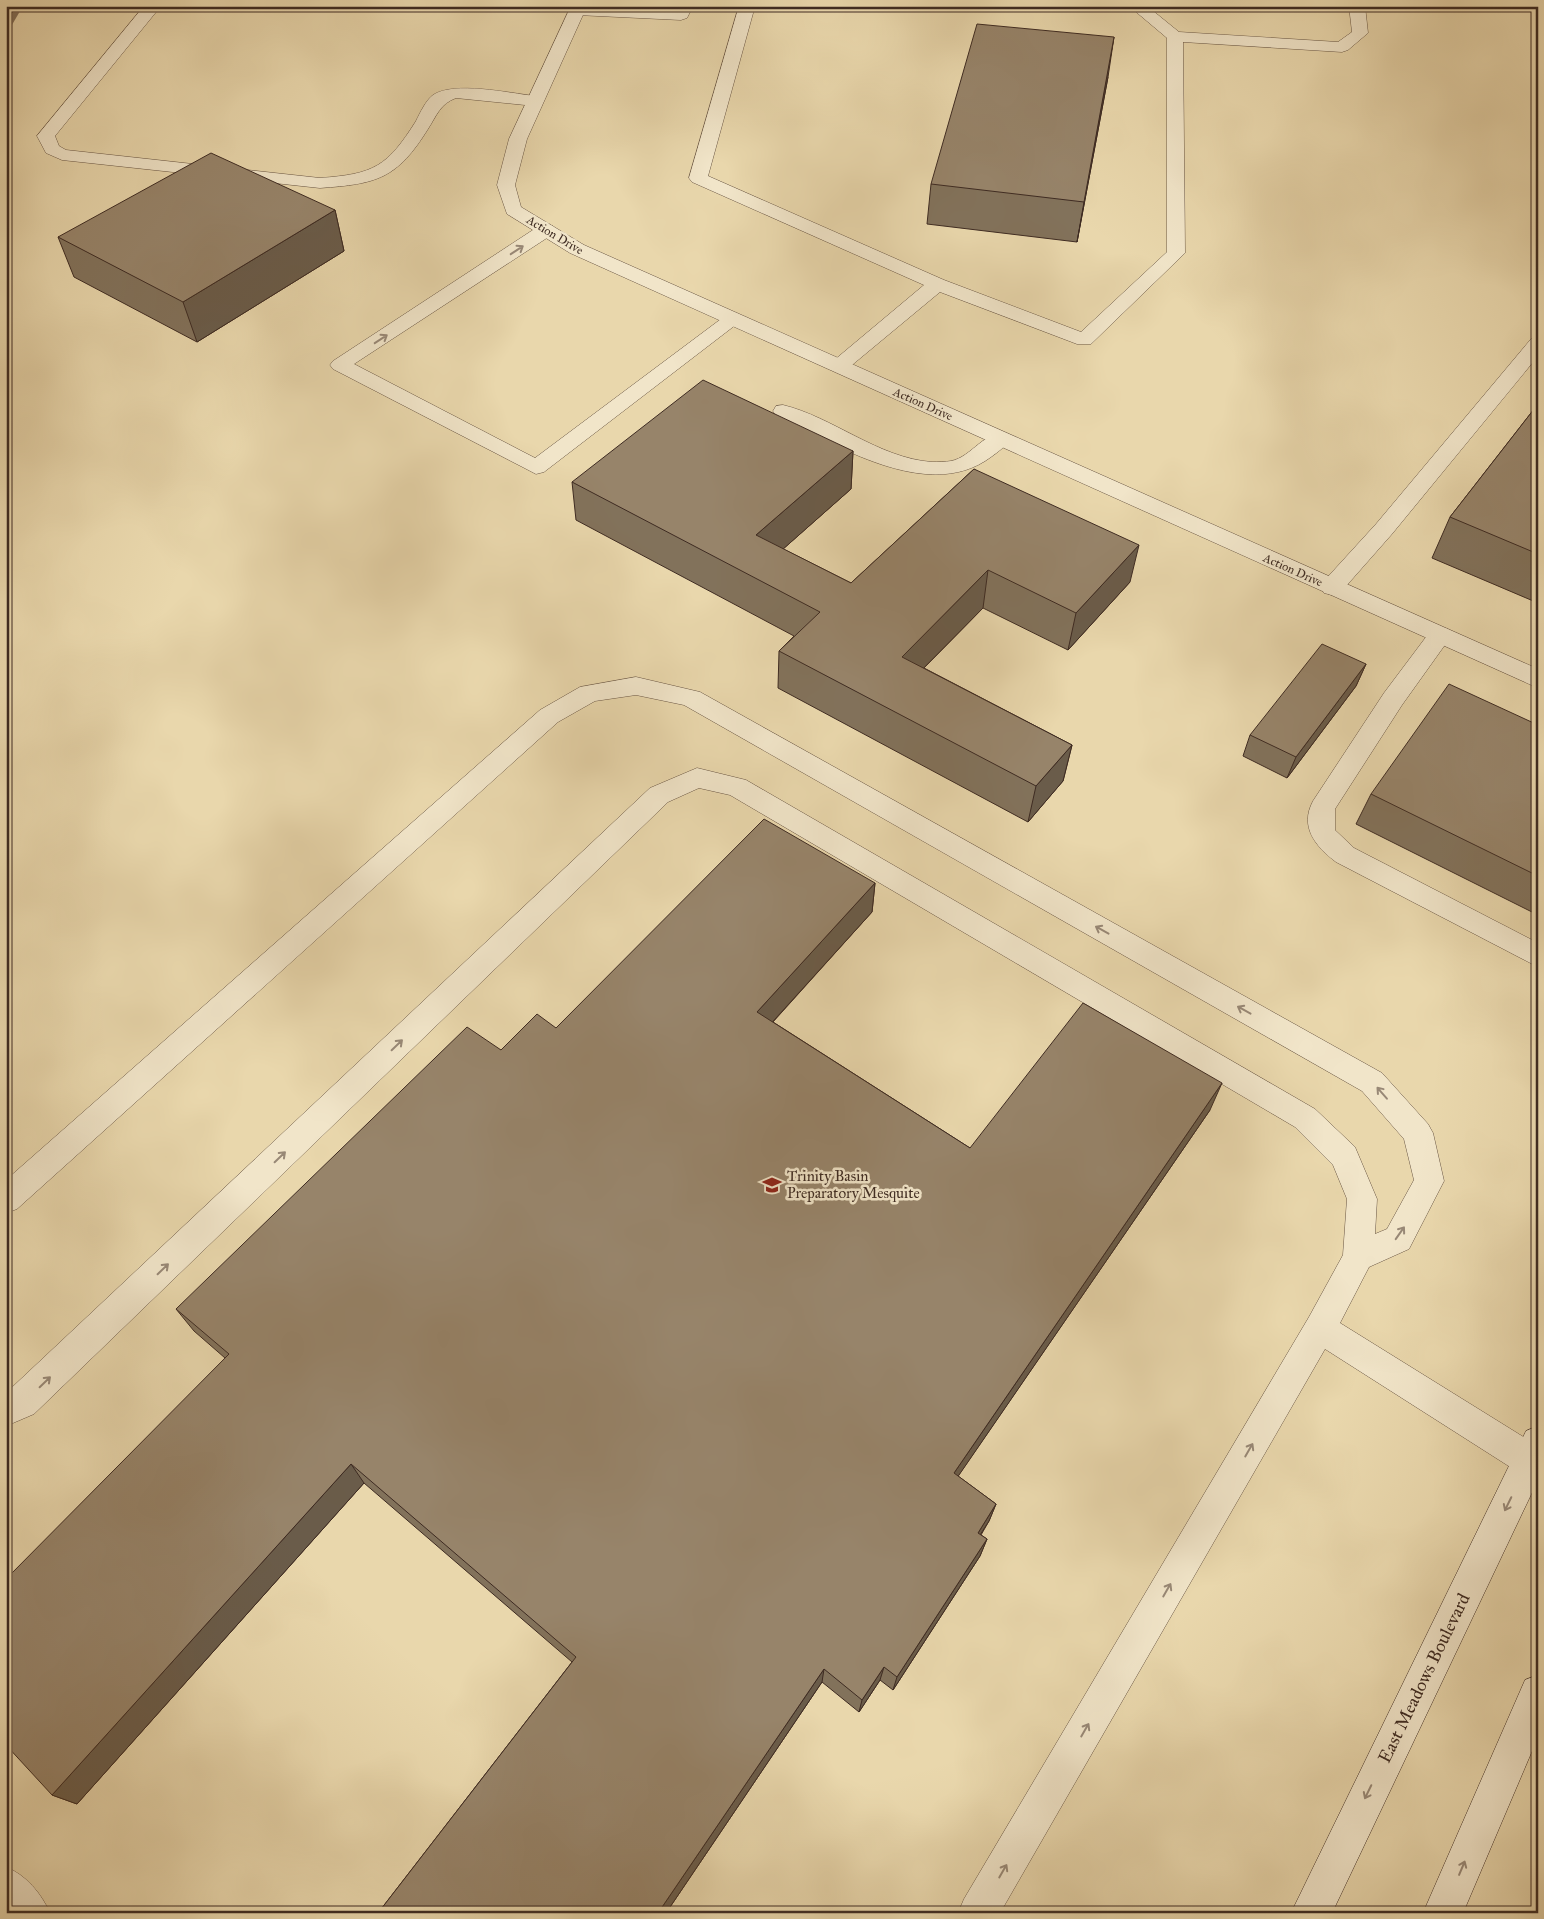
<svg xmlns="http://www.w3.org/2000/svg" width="1544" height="1919" viewBox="0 0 1544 1919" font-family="'IM FELL Great Primer',serif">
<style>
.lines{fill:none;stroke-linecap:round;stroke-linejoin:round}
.stream{fill:#826f59;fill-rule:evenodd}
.lane-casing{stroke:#695644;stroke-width:1}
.street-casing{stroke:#695644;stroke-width:1}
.secondary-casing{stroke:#3e2b22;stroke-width:1}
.lane{fill:#f1e5c9;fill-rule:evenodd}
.street{fill:#f1e5c9;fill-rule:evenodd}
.secondary{fill:#f1e5c9;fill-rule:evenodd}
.wall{fill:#82725b;stroke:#3e2b22}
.shaded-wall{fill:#6a5c4a;stroke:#3e2b22}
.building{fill:#97846a;stroke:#3e2b22}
.oneway{stroke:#988876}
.labels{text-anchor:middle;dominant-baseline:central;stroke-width:5;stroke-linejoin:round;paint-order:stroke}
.far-street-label{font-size:12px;fill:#3e2b22;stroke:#f1e5c9}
.poi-label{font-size:15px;fill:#3e2b22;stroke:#f1e5c9;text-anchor:start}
.near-street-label{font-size:18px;fill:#3e2b22;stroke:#f1e5c9}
</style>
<rect width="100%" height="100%" fill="#e9d7ac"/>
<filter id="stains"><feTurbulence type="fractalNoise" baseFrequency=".004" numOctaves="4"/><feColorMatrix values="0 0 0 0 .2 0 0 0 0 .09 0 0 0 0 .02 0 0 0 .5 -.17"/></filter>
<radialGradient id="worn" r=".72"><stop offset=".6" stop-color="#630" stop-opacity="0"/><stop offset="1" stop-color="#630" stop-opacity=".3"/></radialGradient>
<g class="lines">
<path class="stream" d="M15,6H23L9,30L6,31V20Z"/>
<g class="lane-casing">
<path id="lane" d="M144,6H161L55,136L59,146L66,150L320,178C374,174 387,167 416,121C420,113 426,100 433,95C454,81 509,93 535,96L541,97L543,101L541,105L535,106L456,98C440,104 437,115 428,129C397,179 377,184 320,188L62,160L46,153L37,136Z
M598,6L675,10L677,6H693L687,18L681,20L577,15L569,10L573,6Z
M739,6H755L708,176L944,280L1081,332L1167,252V38L1129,6H1147L1179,32L1338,42L1352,32L1349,6H1365L1368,33L1348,50L1342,52L1183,42L1185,253L1091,344H1077L940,292L846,370L839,372L832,370L829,366L832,362L924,285L692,182L689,178Z
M1528,6H1538V13L1532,11Z
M546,224L553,226L555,230L553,234L354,364L535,458L725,316H739L742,320L544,472L536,474L333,369L330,365L333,361L539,226Z
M1538,337V356L1392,534L1340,593L1332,595L1324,593L1321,587L1324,581L1376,524L1531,339Z
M783,405C833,417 878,458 932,462C938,462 946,462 951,461C972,457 985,429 1007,434L1011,439C1006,446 998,452 991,457C928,504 835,444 776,416L773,411L776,406Z
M1440,627L1448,629L1452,635L1402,705L1335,809V830L1354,848L1538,943V967L1336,862C1316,847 1299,827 1313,801L1384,693L1432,629Z
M636,677L700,692L1382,1073L1428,1124L1433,1133L1444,1181L1409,1249L1369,1267L1340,1323L1538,1446V1474L1530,1477L1518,1472L1325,1349L1000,1913H958L964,1899L1309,1317L1343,1255L1347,1199L1333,1165L1295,1127L730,795L699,788L668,802L34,1414L6,1426V1393L650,788L697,768L746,780L1315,1109L1355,1147L1377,1199L1375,1234L1387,1229L1414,1180L1404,1139L1362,1091L684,705L636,695L595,701L558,722L17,1209L6,1213V1180L540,710L580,687Z
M6,1867C26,1875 41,1893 50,1913H6Z"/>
</g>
<g class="street-casing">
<path id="street" d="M571,6H587L527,139L515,185L521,207L584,245L1538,669V688L570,253L507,214L497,185L509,139Z"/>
</g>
<g class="secondary-casing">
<path id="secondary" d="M1538,1426V1480L1332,1913H1291L1526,1431Z
M1538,1675V1737L1463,1913H1423L1525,1680Z"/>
</g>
<use href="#lane" class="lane"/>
<use href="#street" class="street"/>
<use href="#secondary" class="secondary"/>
</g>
<path class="wall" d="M1108,77L1077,242L927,224L931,184Z
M335,210L344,251L197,342L74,277L58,237Z
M1538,404V603L1432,558L1450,517Z
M853,451L851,489L783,549L851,583L974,469L1130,582L1068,650L983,608L924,668L1072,745L1063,781L1028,822L778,688L779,651L794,636L576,520L572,482Z
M1366,664L1356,686L1287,778L1243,756L1250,735Z
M1538,725V915L1356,824L1371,794Z
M875,883L872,912L773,1022L970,1148L1210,1110L958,1476L996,1504L989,1521L981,1535L987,1539L980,1556L893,1690L880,1680L859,1712L822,1682L666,1913H378L572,1662L364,1483L77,1804L52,1795L225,1358L194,1331L176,1309L501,1050L556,1028Z"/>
<path class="shaded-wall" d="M1114,37L1108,77L1077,242L1084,202Z
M335,210L344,251L197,342L183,302Z
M853,451L851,489L756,573V535Z
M1139,545L1130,582L1068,650L1076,613Z
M988,570L983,608L898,694L902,657Z
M1366,664L1356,686L1287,778L1296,757Z
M1072,745L1063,781L1028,822L1036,786Z
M875,883L872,912L757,1039V1012Z
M1222,1083L1210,1110L948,1491L954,1473Z
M351,1464L364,1483L77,1804L52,1795Z
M996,1504L989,1521L971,1549L978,1533Z
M987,1539L980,1556L893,1690L897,1677Z
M884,1667L880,1680L859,1712L862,1700Z
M824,1669L822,1682L666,1913H658Z"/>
<path class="building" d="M977,24L1114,37L1084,202L931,184Z
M211,153L335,210L183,302L58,237Z
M703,380L853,451L756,535L851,583L974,469L1139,545L1076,613L988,570L902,657L1072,745L1036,786L779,651L820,612L572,482Z
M1538,404V554L1450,517Z
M1322,644L1366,664L1296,757L1250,735Z
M1449,684L1538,725V876L1371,794Z
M764,819L875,883L757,1012L970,1148L1083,1003L1222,1083L954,1473L996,1504L978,1533L987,1539L897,1677L884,1667L862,1700L824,1669L658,1913H378L576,1657L351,1464L52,1795L6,1745V1579L229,1354L176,1309L467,1027L501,1050L537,1014L556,1028Z"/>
<defs><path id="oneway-shaft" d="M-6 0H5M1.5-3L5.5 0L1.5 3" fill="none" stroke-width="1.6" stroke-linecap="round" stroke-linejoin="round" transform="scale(1.25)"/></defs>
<g class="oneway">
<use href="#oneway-shaft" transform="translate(517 250) rotate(-33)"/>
<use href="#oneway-shaft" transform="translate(381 339) rotate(-33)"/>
<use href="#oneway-shaft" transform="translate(1102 930) rotate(-151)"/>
<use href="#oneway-shaft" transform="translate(1244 1010) rotate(-151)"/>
<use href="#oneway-shaft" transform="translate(397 1045) rotate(-44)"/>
<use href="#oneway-shaft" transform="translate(1382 1093) rotate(-131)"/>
<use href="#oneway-shaft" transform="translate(280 1157) rotate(-44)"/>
<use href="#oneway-shaft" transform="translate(1400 1233) rotate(-55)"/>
<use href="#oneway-shaft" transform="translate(163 1269) rotate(-44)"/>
<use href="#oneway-shaft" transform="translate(45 1382) rotate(-44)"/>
<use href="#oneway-shaft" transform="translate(1249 1450) rotate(-60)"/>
<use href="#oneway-shaft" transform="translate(1508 1504) rotate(116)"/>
<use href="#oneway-shaft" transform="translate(1167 1590) rotate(-60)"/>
<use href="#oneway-shaft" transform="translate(1085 1730) rotate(-60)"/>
<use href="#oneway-shaft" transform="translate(1368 1792) rotate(116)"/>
<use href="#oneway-shaft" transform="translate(1462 1868) rotate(-67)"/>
<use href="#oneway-shaft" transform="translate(1003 1871) rotate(-60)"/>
</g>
<defs>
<g id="school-bare" transform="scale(1.5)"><path d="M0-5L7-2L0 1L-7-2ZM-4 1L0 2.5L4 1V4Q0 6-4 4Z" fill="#8f2418" stroke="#f1e5c9" stroke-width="2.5" paint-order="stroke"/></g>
</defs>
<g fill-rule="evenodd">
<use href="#school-bare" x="772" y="1185"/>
</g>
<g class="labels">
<g class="far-street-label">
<text transform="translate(555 235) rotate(31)">Action Drive</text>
<text transform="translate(923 404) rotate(24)">Action Drive</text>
<text transform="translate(1293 570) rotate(24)">Action Drive</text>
</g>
<g class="poi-label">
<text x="787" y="1176">Trinity Basin<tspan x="787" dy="17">Preparatory Mesquite</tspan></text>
</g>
<g class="near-street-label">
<text transform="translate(1424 1678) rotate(-64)">East Meadows Boulevard</text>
</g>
</g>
<rect width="1544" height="1919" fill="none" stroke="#e9d7ac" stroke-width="25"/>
<rect x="8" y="8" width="1529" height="1904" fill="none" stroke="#3e2b22" stroke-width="2.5"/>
<rect x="12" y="12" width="1519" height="1894" fill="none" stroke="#3e2b22"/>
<rect width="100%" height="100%" filter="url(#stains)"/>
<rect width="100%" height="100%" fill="url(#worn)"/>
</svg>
